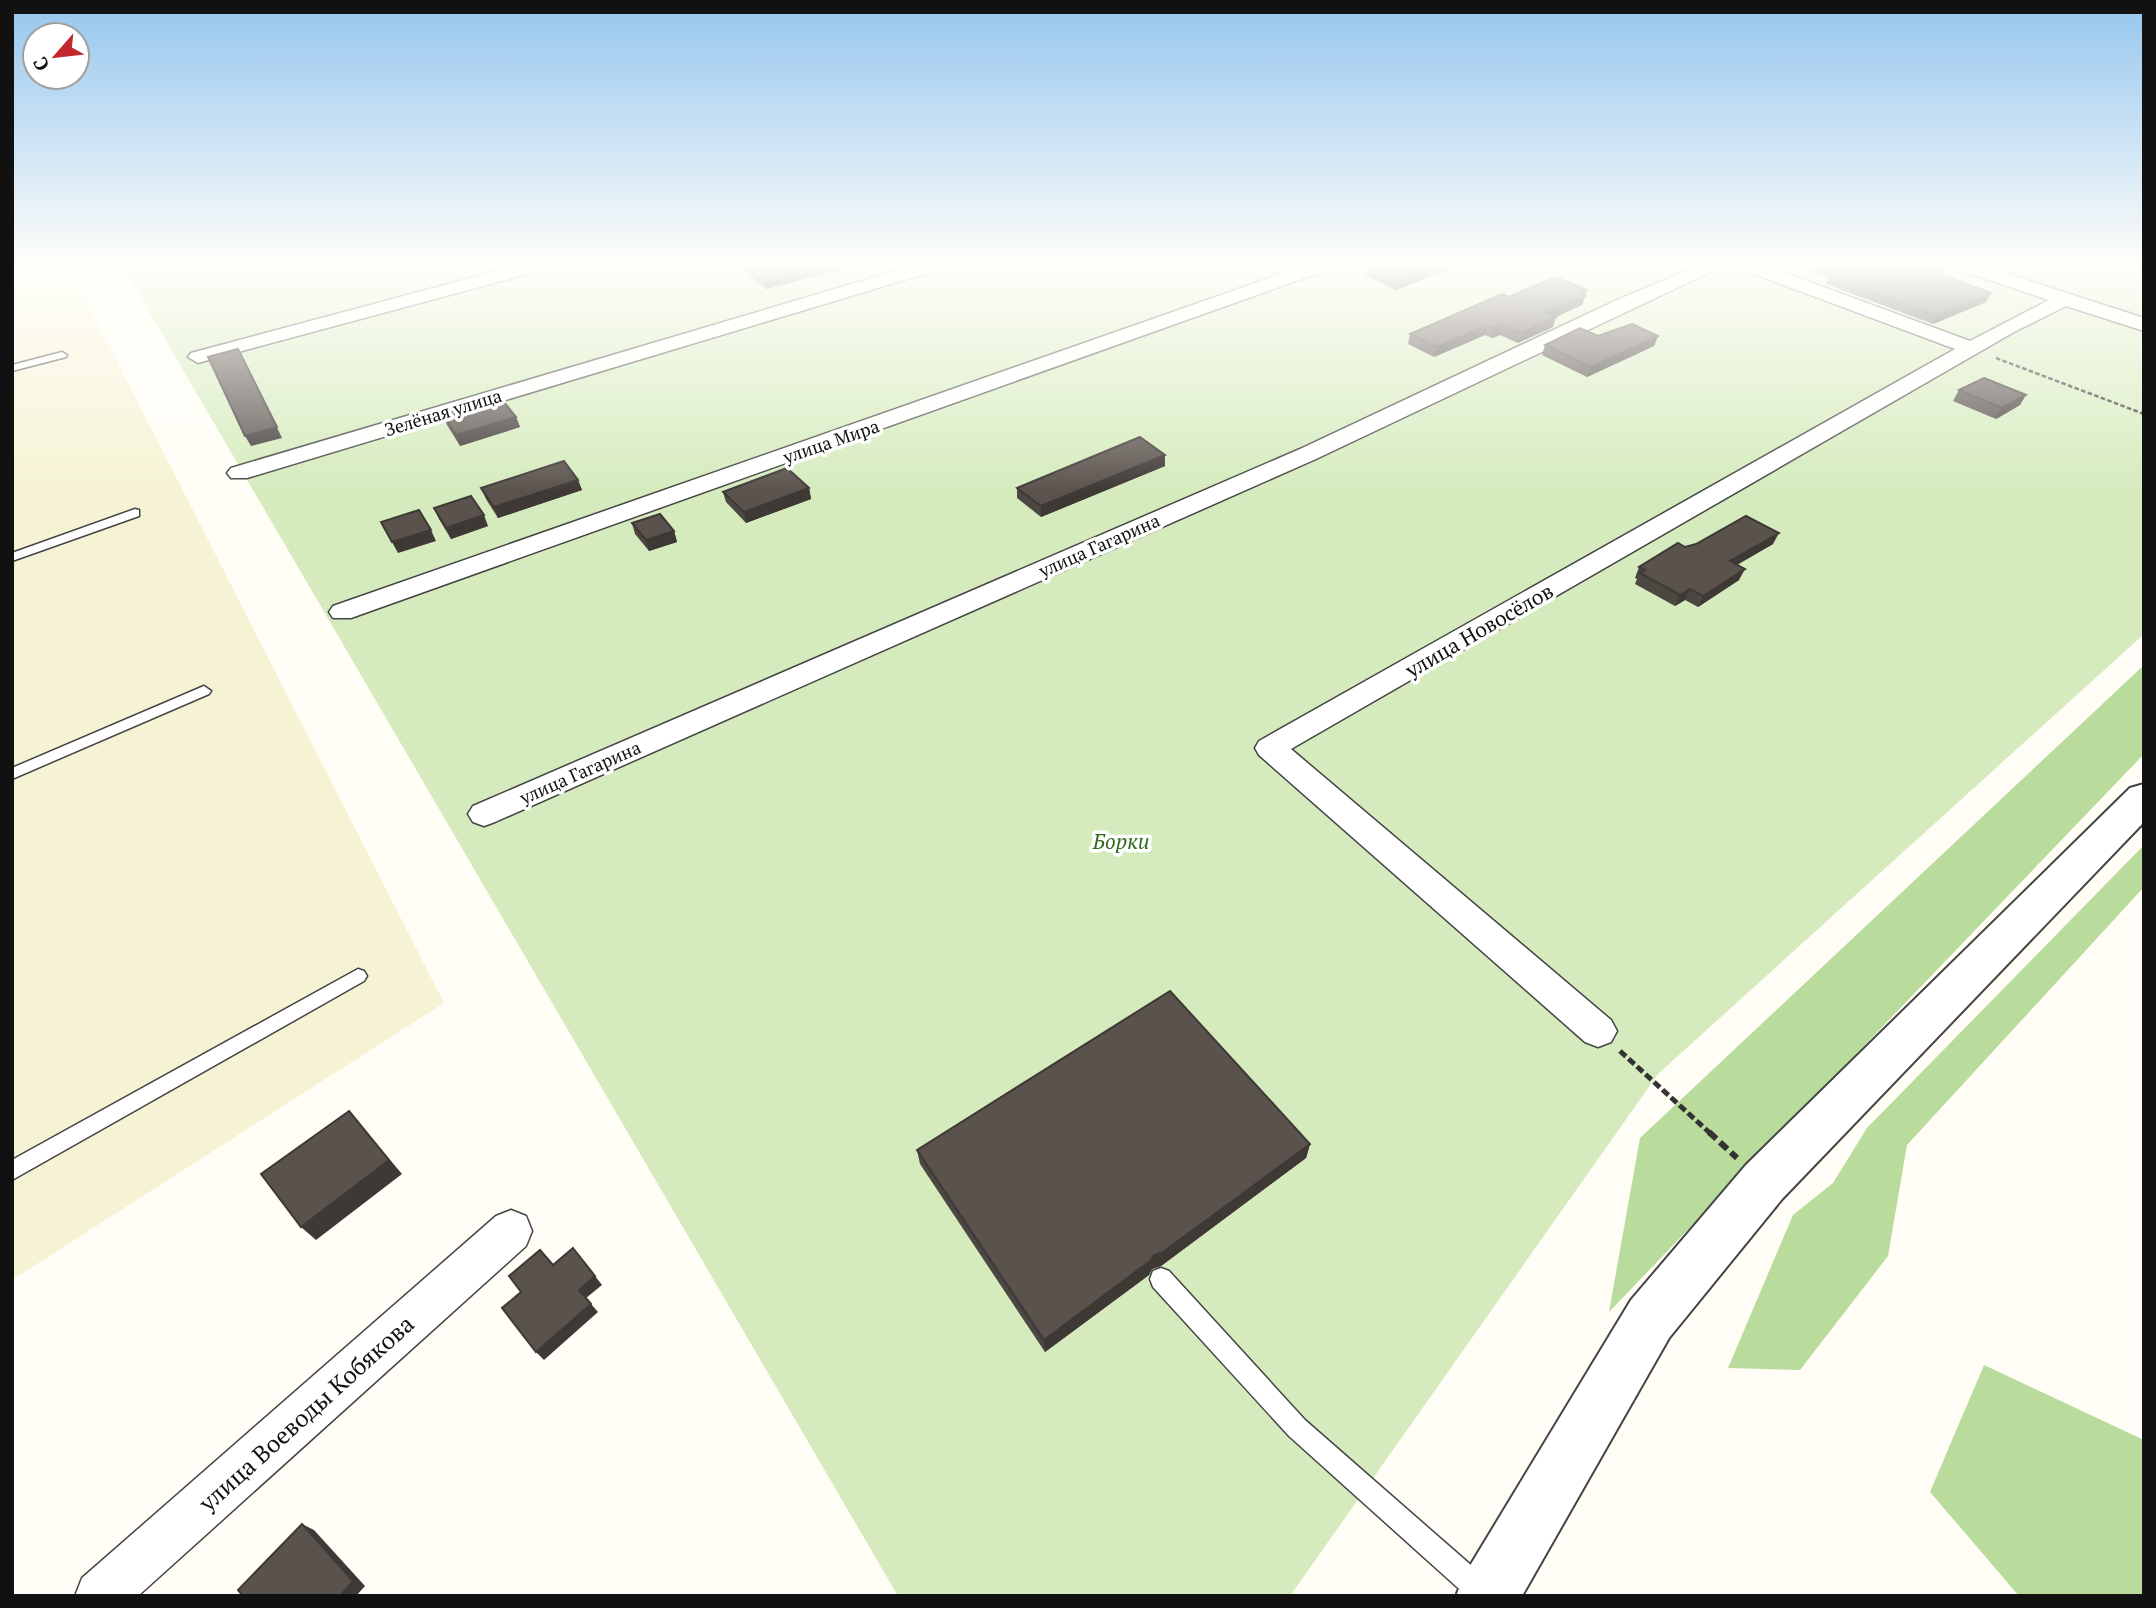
<svg xmlns="http://www.w3.org/2000/svg" width="2156" height="1608" viewBox="0 0 2156 1608" font-family="'PT Serif',serif">
<style>
.farmland{fill:#f6f3d4}
.green{fill:#d5ebbd}
.forest{fill:#b9dc9c}
.lines{fill:none;stroke-linecap:round;stroke-linejoin:round}
.service-casing{stroke:#444;stroke-width:3}
.minor-casing{stroke:#444;stroke-width:3}
.tertiary-casing{stroke:#444;stroke-width:4}
.path-far2{stroke:#333;stroke-width:2.5;stroke-dasharray:4.5 2.5;stroke-linecap:butt}
.path-far1{stroke:#333;stroke-width:5;stroke-dasharray:8 3.5;stroke-linecap:butt}
.path{stroke:#333;stroke-width:6;stroke-dasharray:10 5;stroke-linecap:butt}
.service{fill:#fff;fill-rule:evenodd}
.minor{fill:#fff;fill-rule:evenodd}
.tertiary{fill:#fff;fill-rule:evenodd}
.wall{fill:#4d4742}
.shaded-wall{fill:#3f3936}
.building{fill:#5a524d;stroke:#3f3936;stroke-width:2}
.labels{text-anchor:middle;dominant-baseline:central;stroke-width:7;stroke-linejoin:round;paint-order:stroke}
.far-street-label{font-size:18px;fill:#111;stroke:#fff}
.street-label{font-size:21px;fill:#111;stroke:#fff}
.park-label{font-size:21px;font-style:italic;fill:#2f6b1f;stroke:#fff}
.near-street-label{font-size:24px;fill:#111;stroke:#fff}
</style>
<rect width="100%" height="100%" fill="#fffdf5"/>
<path class="farmland" d="M12,267H69L444,1003L12,1280Z"/>
<path class="green" d="M123,267H2144V634L1658,1074L1290,1596H898Z"/>
<path class="forest" d="M2144,665V754L1609,1312L1640,1138Z
M2144,845V887L1907,1145L1888,1256L1800,1370L1728,1368L1793,1215L1833,1183L1867,1128Z
M1984,1365L2144,1440V1596H2019L1930,1492Z"/>
<g class="lines">
<g class="service-casing">
<path id="service" d="M62,352L67,355L66,357L12,371V365Z
M135,509L139,510V516L12,561V553Z
M204,686L211,691L209,694L12,779V768Z
M358,969L364,971L367,976L364,981L12,1180V1160Z
M1161,1268L1169,1271L1305,1420L1488,1580L1492,1589L1489,1596H1467L1289,1436L1153,1287L1150,1279L1153,1271Z"/>
</g>
<g class="minor-casing">
<path id="minor" d="M512,267H542L539,271L205,361L198,363L188,357L191,353Z
M909,267H937L934,271L247,478H231L227,473L231,468Z
M1301,267H1327L1324,271L351,618H333L329,612L333,606Z
M1696,267H1721L1316,459L495,822L484,826L473,822L468,814L473,806L1300,449L1617,300Z
M1743,267H1769L1970,341L2049,300L1962,271L1959,267H1986L2144,318V331L2066,306L2014,332L1291,749L1611,1020L1617,1031L1611,1042L1598,1047L1585,1042L1259,755L1255,748L1259,741L1955,349L1746,271Z
M511,1210L526,1216L532,1231L526,1246L138,1596H75L82,1578L496,1216Z"/>
</g>
<g class="tertiary-casing">
<path id="tertiary" d="M2144,784V822L1782,1199L1669,1338L1522,1596H1456L1465,1574L1631,1300L1746,1165L2130,788Z"/>
</g>
<path class="path-far2" d="M1996,358L2144,414"/>
<path class="path-far1" d="M1620,1051L1711,1134"/>
<path class="path" d="M1709,1132L1737,1158"/>
<use href="#service" class="service"/>
<use href="#minor" class="minor"/>
<use href="#tertiary" class="tertiary"/>
</g>
<path class="wall" d="M740,267H851L766,289Z
M1366,267H1454L1396,290L1365,275Z
M1805,267H1950L1945,270L1942,275L1991,293L1986,302L1933,324L1826,284L1829,277L1805,268Z
M1584,300L1582,305L1555,317L1553,327L1518,343L1500,335L1492,338L1485,335L1434,357L1408,344L1410,334Z
M1598,336H1658L1654,346L1587,377L1542,355L1545,345Z
M1959,390L2020,405L1996,419L1953,401Z
M443,414L516,417L520,427L460,446L447,425Z
M1165,455V466L1041,517L1017,498V488Z
M578,480L582,490L498,518L486,499L481,488Z
M809,488L811,499L746,523L726,502L723,492Z
M434,508L488,526L451,539L439,519Z
M632,523L674,531L677,542L649,551L635,534Z
M1773,544L1737,565L1739,580L1698,607L1685,600L1675,606L1635,584L1637,579L1635,578L1639,567L1685,547Z
M1310,1144L1306,1158L1161,1266L1152,1269L1149,1275L1045,1352L920,1164L917,1150Z"/>
<path class="shaded-wall" d="M176,267H200L179,271Z
M818,267H851L766,289L764,281Z
M1431,267H1454L1396,290L1398,280Z
M1939,267H1950L1945,270L1941,277L1933,282Z
M1587,290L1582,305L1543,323L1546,313Z
M1991,293L1986,302L1933,324L1937,316Z
M1556,317L1553,327L1518,343L1521,333Z
M1487,325L1485,335L1434,357L1436,347Z
M1503,325L1500,335L1492,338L1494,328Z
M1658,336L1654,346L1587,377L1591,367Z
M244,359L282,438L251,446L245,436Z
M2026,395L2020,405L1996,419L2002,408Z
M516,417L520,427L460,446L456,435Z
M1165,455V466L1041,517V506Z
M578,480L582,490L498,518L494,507Z
M809,488L811,499L746,523L744,512Z
M484,515L488,526L451,539L446,528Z
M431,530L436,541L398,553L392,542Z
M674,531L677,542L649,551L646,540Z
M1779,533L1773,544L1724,572L1730,561Z
M1745,569L1739,580L1698,607L1703,596Z
M1690,589L1685,600L1675,606L1680,595Z
M349,1111L402,1174L316,1240L301,1227Z
M1310,1144L1306,1158L1161,1266L1152,1269L1149,1275L1045,1352L1044,1340L1154,1255Z
M595,1276L602,1285L586,1298L579,1290Z
M591,1304L598,1312L544,1360L536,1352Z
M302,1524L314,1530L365,1586L356,1596H340Z"/>
<path class="building" d="M748,267H818L764,281Z
M1370,267H1431L1398,280Z
M1828,267H1940L1946,269L1938,273L1991,293L1937,316L1829,276L1839,271Z
M1555,277L1587,290L1580,294L1585,296L1546,313L1556,317L1521,333L1503,325L1494,328L1487,325L1436,347L1410,334L1502,294L1509,297Z
M1632,324L1658,336L1591,367L1545,345L1580,328L1598,336Z
M238,349L277,427L245,436L208,357Z
M1984,378L2026,395L2002,408L1959,390Z
M500,397L516,417L456,435L443,414Z
M1140,437L1165,455L1041,506L1017,488Z
M564,461L578,480L494,507L481,488Z
M787,468L809,488L744,512L723,492Z
M471,496L484,515L446,528L434,508Z
M419,510L431,530L392,542L381,522Z
M660,514L674,531L646,540L632,523Z
M1746,516L1779,533L1730,561L1745,569L1703,596L1690,589L1680,595L1640,573L1645,570L1639,567L1678,543L1685,547L1696,544Z
M1170,991L1310,1144L1163,1252L1154,1255L1150,1261L1044,1340L917,1150Z
M349,1111L389,1160L301,1227L261,1174Z
M573,1248L595,1276L579,1290L591,1304L536,1352L502,1308L521,1292L509,1276L540,1250L553,1265Z
M302,1524L353,1581L340,1596H243L238,1590Z"/>
<linearGradient id="sky" x2="0" y2="1"><stop stop-color="#95c6ee"/><stop offset="0.54" stop-color="#fffefa"/><stop offset="1" stop-color="#fffefa" stop-opacity="0"/></linearGradient>
<rect width="2156" height="492" fill="url(#sky)"/>
<g class="labels">
<g class="far-street-label">
<text transform="translate(443 412) rotate(-17)">Зелёная улица</text>
<text transform="translate(831 441) rotate(-19)">улица Мира</text>
<text transform="translate(1099 545) rotate(-24)">улица Гагарина</text>
<text transform="translate(580 772) rotate(-24)">улица Гагарина</text>
</g>
<g class="street-label">
<text transform="translate(1479 630) rotate(-30)">улица Новосёлов</text>
</g>
<g class="park-label">
<text x="1121" y="841">Борки</text>
</g>
<g class="near-street-label">
<text transform="translate(306 1413) rotate(-42)">улица Воеводы Кобякова</text>
</g>
</g>
<rect width="2156" height="1608" fill="none" stroke="#111111" stroke-width="28"/>
<g transform="translate(56 56) rotate(242)"><circle r="33" fill="#ffffff" stroke="#a0a0a0" stroke-width="2"/>
<path d="M0-5L12 26L0 18L-12 26Z" fill="#c4262e"/>
<text y="-10" font-size="19" font-weight="bold" text-anchor="middle" fill="#111111">С</text>
</g>
</svg>
